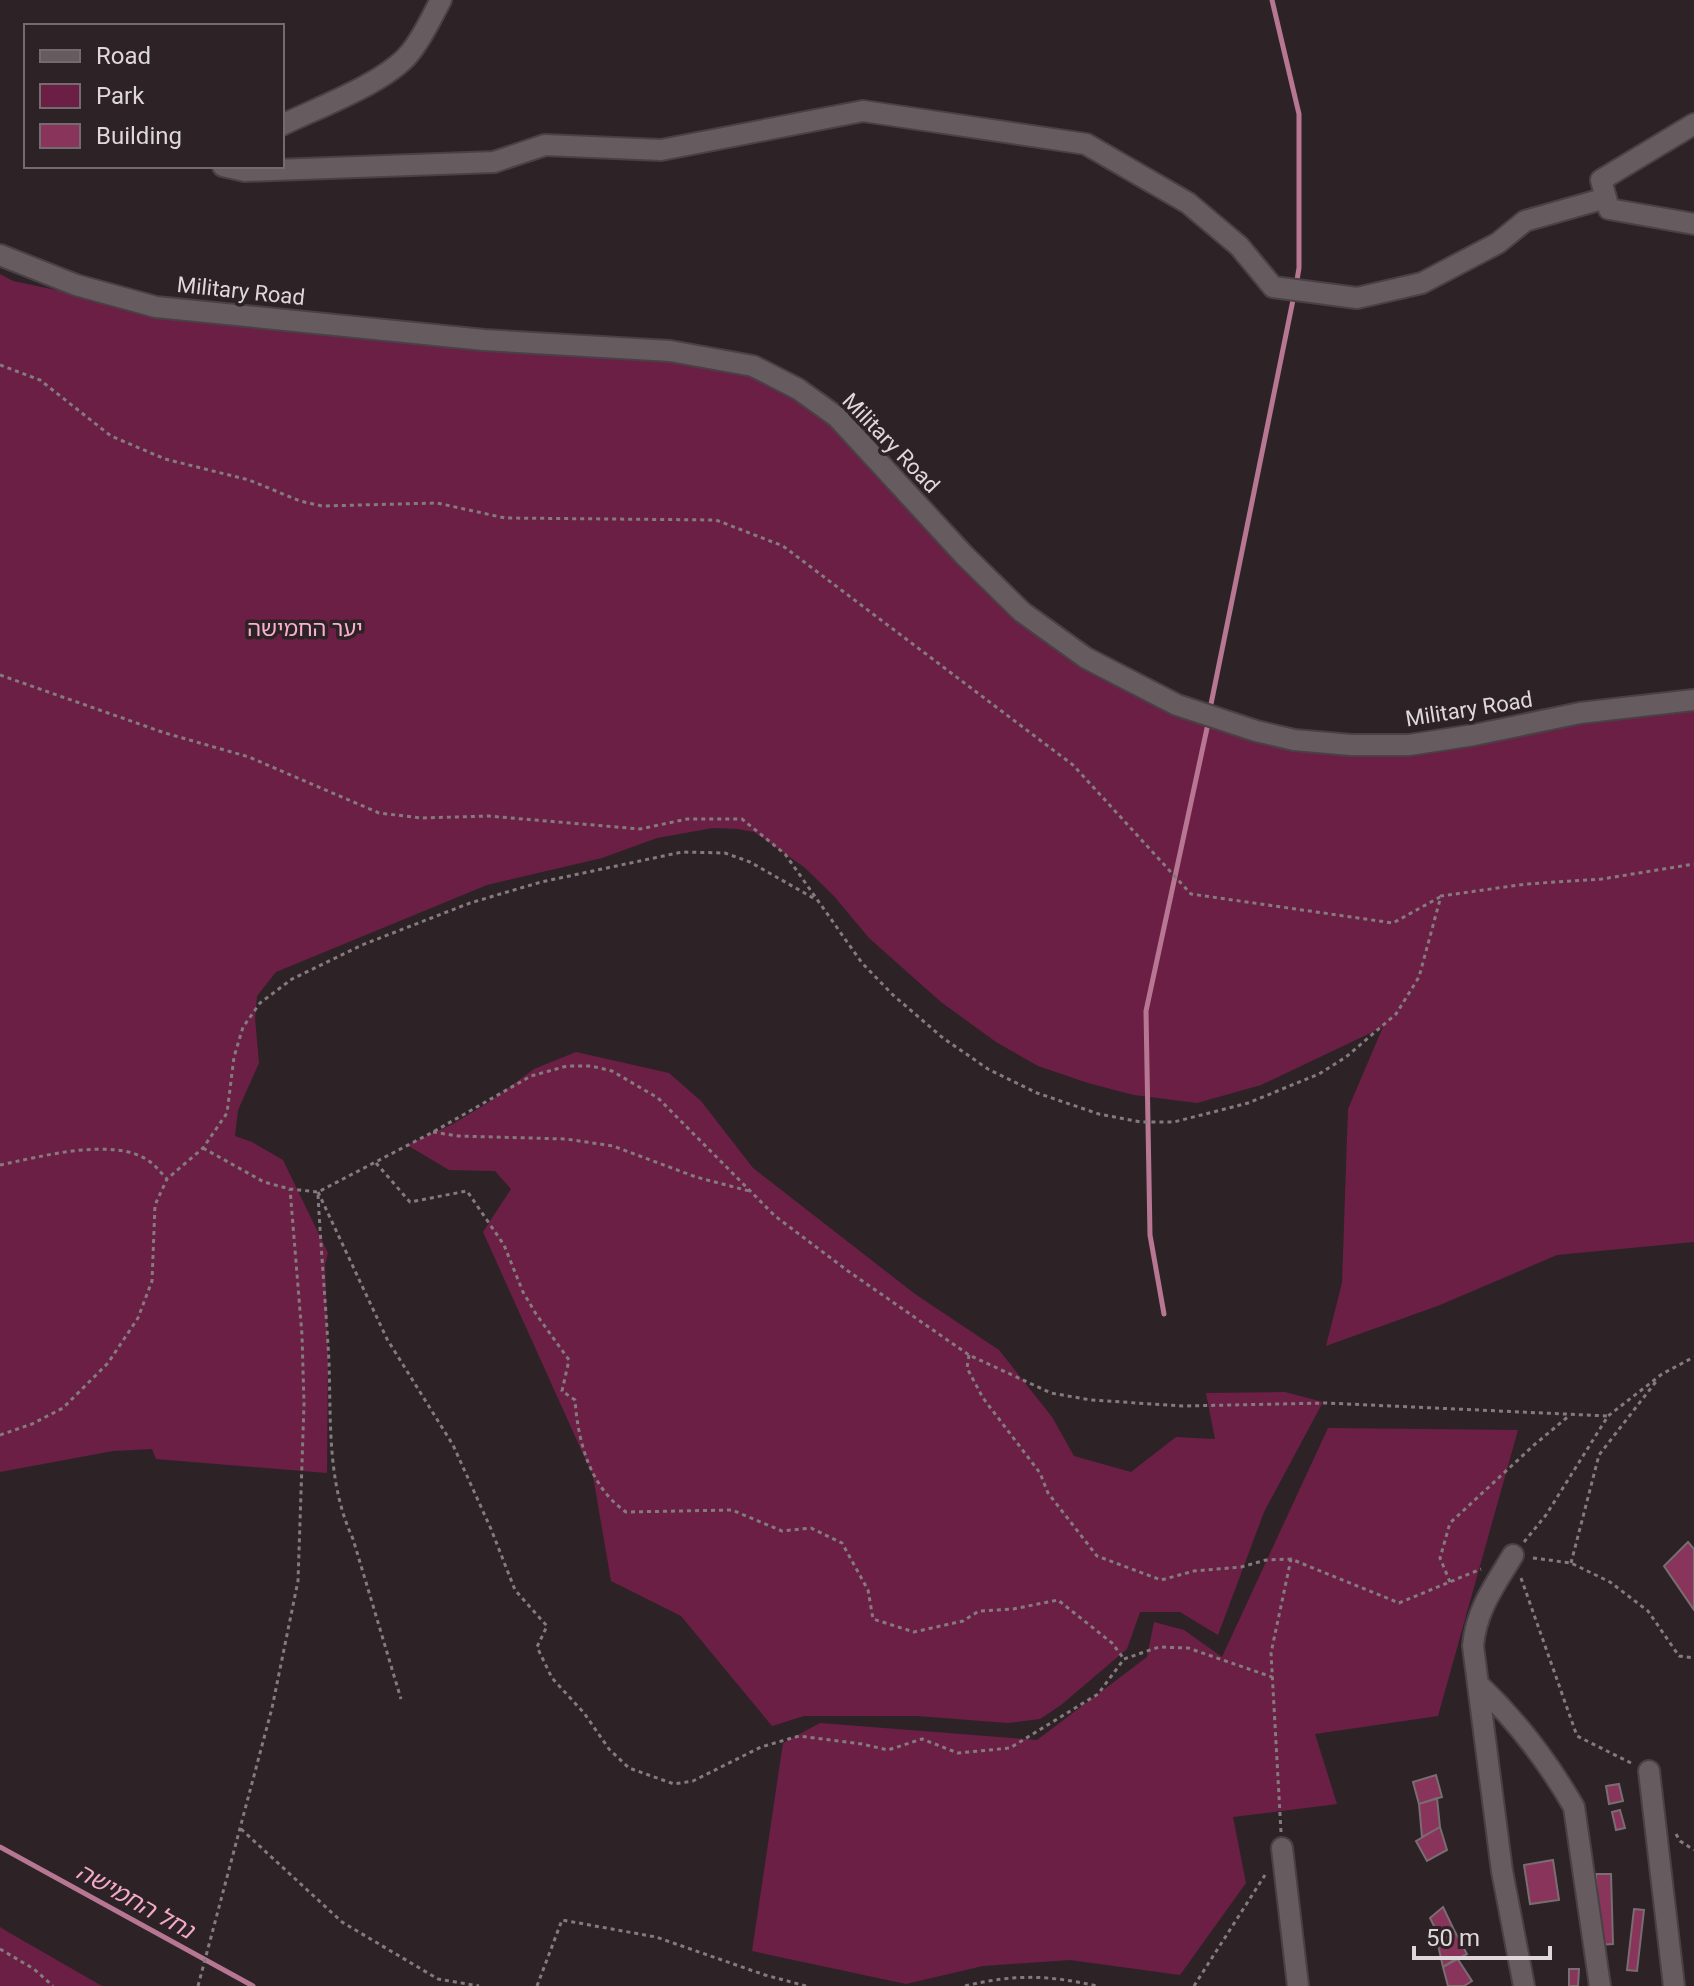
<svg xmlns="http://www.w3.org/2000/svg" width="1694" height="1986" viewBox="0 0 1694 1986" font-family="Roboto,'Noto Sans Hebrew',sans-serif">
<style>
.green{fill:#6c1f44}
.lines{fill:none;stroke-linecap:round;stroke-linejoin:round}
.stream{stroke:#b77793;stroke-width:5}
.building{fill:#89345b;stroke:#786d71;stroke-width:2}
.minor-casing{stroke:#494145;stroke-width:24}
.path{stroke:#837b7e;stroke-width:3;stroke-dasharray:4 4;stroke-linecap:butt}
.minor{stroke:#665b5f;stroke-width:20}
.labels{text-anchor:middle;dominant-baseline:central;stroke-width:7;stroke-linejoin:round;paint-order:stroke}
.street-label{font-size:22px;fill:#ded8da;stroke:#2d2327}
.park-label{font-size:22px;fill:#f9b0cc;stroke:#2d2327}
.water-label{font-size:24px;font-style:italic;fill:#f4aac6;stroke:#2d2327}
</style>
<rect width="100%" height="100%" fill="#2d2327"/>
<path class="green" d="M0,274L13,281L160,312L711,349L783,376L1102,679L1248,737L1402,744L1694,708V1242L1557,1255L1440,1305L1326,1346L1342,1283L1348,1109L1383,1027L1261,1085L1197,1103L1134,1095L1088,1083L1038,1066L996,1042L941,1002L869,938L834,896L804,867L754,832L738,829L713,828L657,838L602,858L487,885L276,972L257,996L255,1018L259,1063L238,1110L235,1136L252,1142L283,1160L328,1253L325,1265L328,1352L327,1473L156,1459L152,1449L113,1451L0,1472Z
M576,1052L669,1073L701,1101L753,1168L915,1294L999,1350L1052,1417L1074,1456L1131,1472L1176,1437L1215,1439L1206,1393L1285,1392L1323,1402L1264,1512L1218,1635L1180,1612H1140L1127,1649L1061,1705L1040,1719L1008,1723L917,1716H804L772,1726L681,1616L611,1581L593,1476L483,1232L511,1189L495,1171L449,1170L407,1145L451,1125L486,1104L534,1069Z
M1328,1428L1518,1430L1438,1716L1315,1734L1337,1804L1233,1817L1246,1883L1180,1975L1070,1960L983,1966L906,1984L752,1951L783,1743L820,1723L1037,1740L1147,1657L1154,1622L1184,1630L1222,1657Z
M0,1927L8,1932L102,1986H0Z"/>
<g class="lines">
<path class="stream" d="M1272,0L1299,114V268L1296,286
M1210,709L1294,295
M1164,1314L1150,1235L1146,1011L1209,719
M0,1847L253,1986"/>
</g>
<path class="building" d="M1688,1542L1694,1549V1610L1664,1566Z
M1436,1775L1442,1797L1419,1804L1413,1782Z
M1619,1784L1623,1801L1609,1804L1606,1786Z
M1437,1798L1440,1827L1422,1837L1419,1804Z
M1620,1810L1625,1828L1616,1830L1612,1812Z
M1440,1827L1447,1850L1427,1861L1416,1841Z
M1553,1860L1559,1900L1530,1904L1524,1865Z
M1596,1874H1611L1613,1944L1598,1945Z
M1443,1907L1454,1930L1439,1936L1430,1918Z
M1634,1909L1644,1910L1637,1971L1627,1970Z
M1454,1930L1467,1954L1443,1967L1438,1945Z
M1457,1958L1472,1981L1464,1986H1448L1443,1967Z
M1569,1969H1579L1578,1986H1569Z"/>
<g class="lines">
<g class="minor-casing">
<path id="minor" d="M1694,124L1601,180L1609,209L1694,224
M282,125C317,108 385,83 409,54C422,39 431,18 441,0
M223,166L245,171L494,162L545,145L661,150L863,111L1086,144L1188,203L1239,246L1273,287L1357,298L1422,283L1498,243L1525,221L1606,198
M0,255L76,285L156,307L484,340L670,351L753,366L798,389L837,417L964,555L1022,612L1086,658L1177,705L1256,731L1294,740L1351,745H1409L1474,735L1580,713L1694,700
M1513,1555C1495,1585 1476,1610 1473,1646L1502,1871L1524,1986
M1479,1685C1517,1721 1548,1762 1574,1807L1600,1986
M1649,1771L1674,1986
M1282,1848L1298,1986"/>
</g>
<path class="path" d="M0,365L40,380L111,436L165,459L249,480L300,501L322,506L437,503L505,518L716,520L783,546L1073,765L1191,894L1393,923L1440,897
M0,675L165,733L249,757L379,813L422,818L488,816L640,829L687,819H742L785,854L862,963L893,995L943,1038L988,1069L1037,1093L1099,1114L1141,1122H1174L1248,1103L1319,1074L1346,1057L1396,1014L1419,977L1441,896L1526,884L1602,879L1694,864
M433,1132L458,1136L566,1139L613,1146L696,1177L749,1191
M203,1148L264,1182L290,1189L318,1192L433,1132L531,1076L567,1066H591L612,1071L658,1098L775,1216L848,1271L969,1355L1051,1393L1091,1400L1183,1406L1326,1403L1608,1416
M376,1163L410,1202L467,1191L504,1245L523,1292L536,1314L569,1360L562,1391L575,1400C578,1442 590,1487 626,1512L732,1510L782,1531L811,1528L842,1543L868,1590L873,1619L914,1632L963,1621L979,1611L1013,1609L1058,1600L1112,1643L1124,1659
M0,1165C39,1157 114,1136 149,1161C156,1166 161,1173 167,1179
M318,1192L387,1339L453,1445L491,1529L515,1590L547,1626L537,1647L552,1678L584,1713L609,1749L629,1768L674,1784L693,1781L761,1747L799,1736L862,1744L888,1750L922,1739L958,1753L1010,1748L1098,1694L1124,1659L1159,1647L1188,1648L1272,1677
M318,1195C321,1251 326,1307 329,1362C331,1422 327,1483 353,1539L401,1699
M969,1355L967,1368L983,1398L1040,1473L1048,1493L1097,1556L1161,1580L1194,1571L1241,1567L1266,1560L1291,1559
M0,1435L32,1424L63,1408L108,1363L138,1318L152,1281L155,1205L167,1179L203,1148L227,1113L234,1057L243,1027L260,1003L292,979L362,945L470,903L541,882L682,852L725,853L750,862L815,899
M1524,1542L1546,1515L1608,1416L1662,1374L1694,1357
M1533,1558L1571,1563L1610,1582L1648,1611L1679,1656L1694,1658
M1571,1563L1599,1455L1658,1379
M1521,1578L1577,1736L1631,1763
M1450,1582L1440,1558L1450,1523L1534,1445L1570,1415
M241,1829L342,1922L438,1979L479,1986
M1281,1832L1271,1653L1291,1559L1399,1603L1481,1569
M1676,1834L1680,1841L1694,1850
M0,1949L34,1969L53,1986
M198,1986L272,1708L298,1581L304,1404L302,1335L290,1189
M537,1986L562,1920L656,1937L765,1975L806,1986
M965,1986C1014,1974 1048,1975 1097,1986
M1194,1986L1265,1875"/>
<use href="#minor" class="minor"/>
</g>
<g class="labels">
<g class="street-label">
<text transform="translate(241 291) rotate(6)">Military Road</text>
<text transform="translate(891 443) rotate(46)">Military Road</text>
<text transform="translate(1469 709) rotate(-9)">Military Road</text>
</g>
<g class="park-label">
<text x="305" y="628">יער החמישה</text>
</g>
<g class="water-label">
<text transform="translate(135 1901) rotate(29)">נחל החמישה</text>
</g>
</g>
<rect x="24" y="24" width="260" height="144" fill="#2d2327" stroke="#746b6f" stroke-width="2"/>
<rect x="40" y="50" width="40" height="12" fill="#665b5f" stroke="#746b6f" stroke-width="2"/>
<text x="96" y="64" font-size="24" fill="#ded8da">Road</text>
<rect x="40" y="84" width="40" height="24" fill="#6c1f44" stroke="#746b6f" stroke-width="2"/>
<text x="96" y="104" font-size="24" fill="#ded8da">Park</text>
<rect x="40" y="124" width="40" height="24" fill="#89345b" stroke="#746b6f" stroke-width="2"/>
<text x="96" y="144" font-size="24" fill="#ded8da">Building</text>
<path d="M1414 1946v12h136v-12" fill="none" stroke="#ded8da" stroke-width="4"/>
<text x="1426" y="1946" font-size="24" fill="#ded8da" stroke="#2d2327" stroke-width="6" paint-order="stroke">50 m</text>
</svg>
